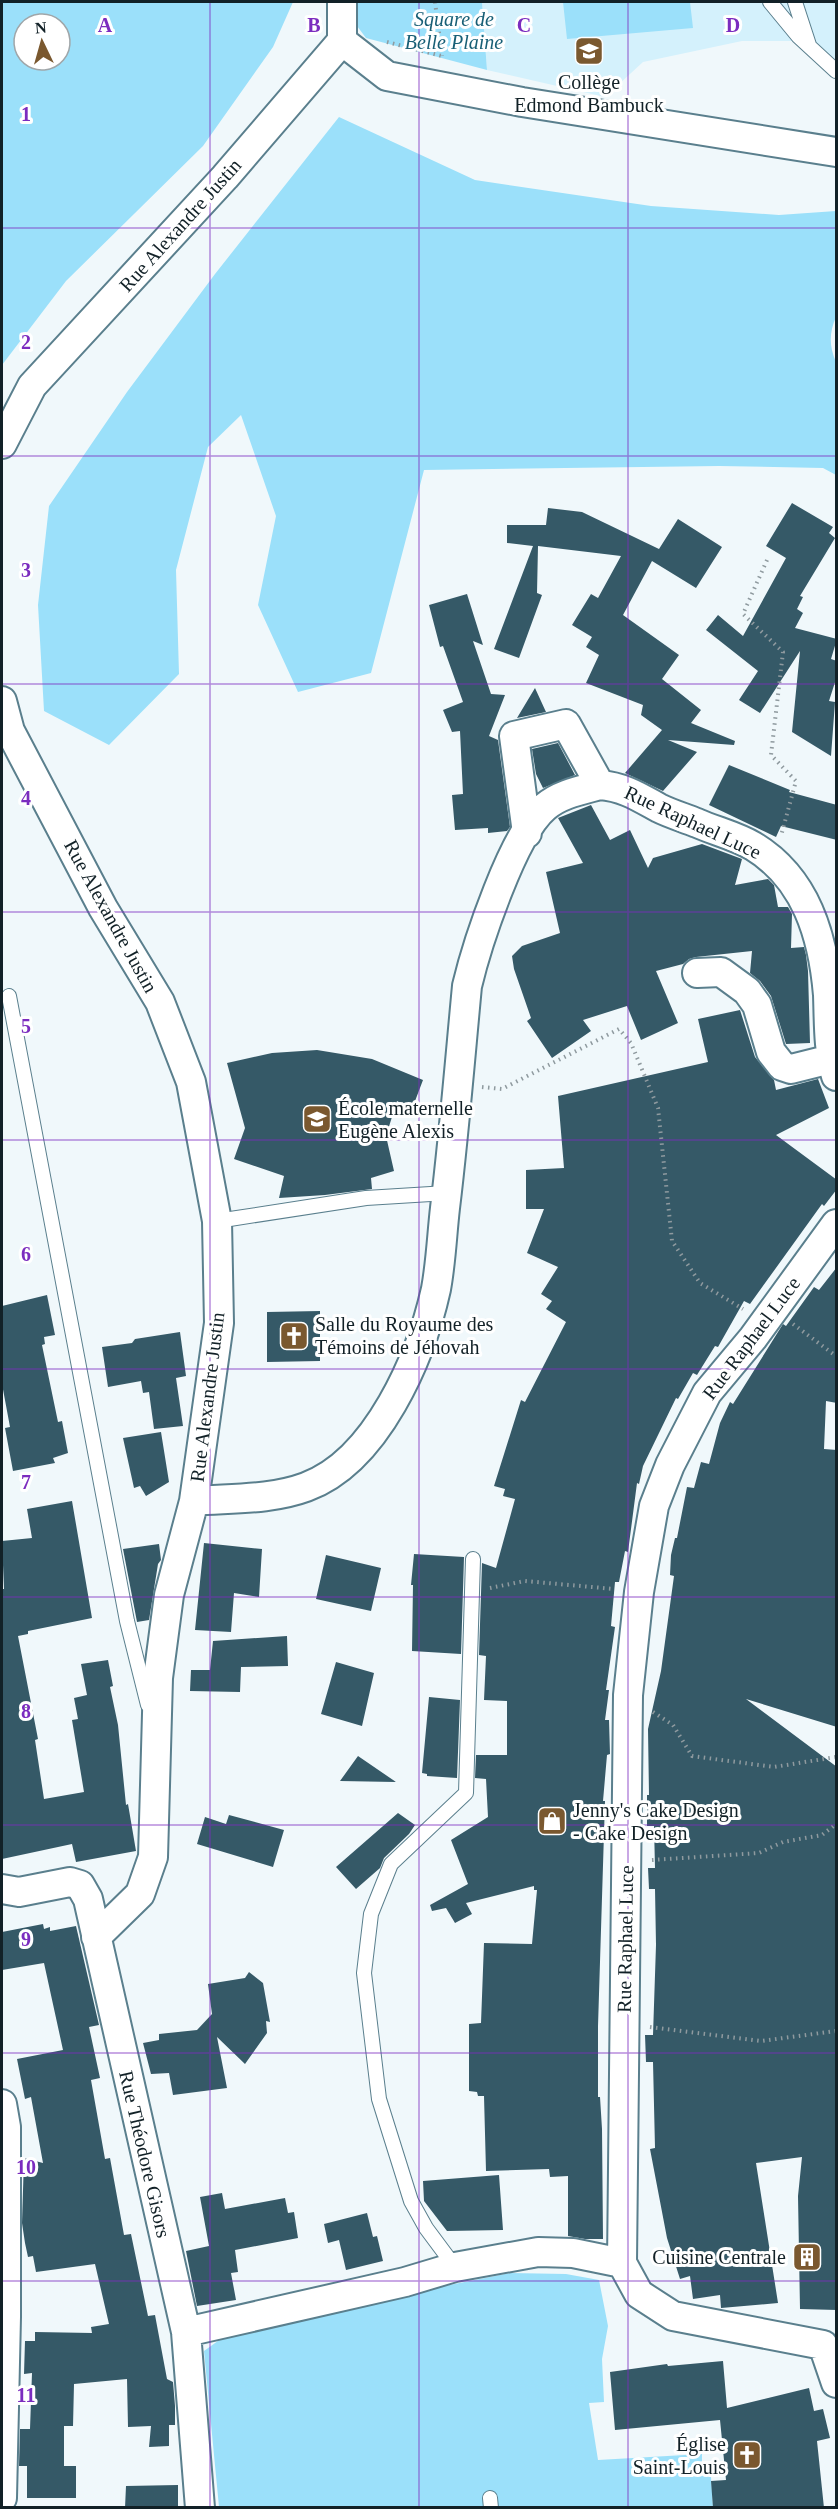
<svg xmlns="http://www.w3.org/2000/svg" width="838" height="2509" viewBox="0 0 838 2509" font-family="Georgia,serif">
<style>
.built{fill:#d4f1fc}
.green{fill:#9be0fa;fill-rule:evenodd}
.building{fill:#355967}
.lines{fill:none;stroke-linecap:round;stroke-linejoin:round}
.service-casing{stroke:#5a7f8d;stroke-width:16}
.minor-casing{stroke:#5a7f8d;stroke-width:32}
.path{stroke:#8f9a9f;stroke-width:4;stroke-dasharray:1.5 4.5;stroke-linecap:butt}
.service{stroke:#fff;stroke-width:14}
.minor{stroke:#fff;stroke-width:28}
.grid{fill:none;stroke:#7b2cbf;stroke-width:1.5;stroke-opacity:0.55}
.labels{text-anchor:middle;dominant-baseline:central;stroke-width:6;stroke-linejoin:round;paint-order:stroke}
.park-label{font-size:20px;font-style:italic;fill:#185f76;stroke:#fff}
.poi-label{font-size:20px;fill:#122127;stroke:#fff;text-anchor:start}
.street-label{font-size:20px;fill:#122127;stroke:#fff}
.grid-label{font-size:20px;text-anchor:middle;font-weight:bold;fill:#7b2cbf;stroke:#fff;stroke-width:6;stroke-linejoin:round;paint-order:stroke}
</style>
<rect width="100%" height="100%" fill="#f0f8fb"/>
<path class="built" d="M482,2H836V61L804,41H742L643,62L605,97L487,70Z"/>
<path class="green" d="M2,2H293L273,47L203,146L66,281L2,365ZM24,24H60V60H24Z
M352,2H482L487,70L366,38L351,18Z
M563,2H690L693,28L567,39Z
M339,117L475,180L651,206L779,215L836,211V317C829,333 829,346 836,362V475L823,468L719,466L424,470L371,673L298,692L258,605L276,516L241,415L208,447L176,570L179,674L109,745L44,711L38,605L49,506L127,392L215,274Z
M510,2273L566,2274L599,2280L608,2326L602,2359L604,2402L589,2403L598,2460L702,2454V2462H710L713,2507H219L204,2351L222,2338L424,2290Z"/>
<path class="building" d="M792,503L833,527L829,533L835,538L800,596L803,597L797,609L803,613L795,628L837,639L831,659L837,661V676L829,701L835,702L831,756L792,732L800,651L760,713L739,700L758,671L706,630L718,615L743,636L786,558L766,546Z
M548,508L582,512L659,549L678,519L722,547L696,588L652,561L623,615L679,655L662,679L701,710L691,723L735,741L734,745L668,740L697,752L663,791L625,773L662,730L641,715L643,705L586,683L599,655L586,647L592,637L572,625L591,594L598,598L621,556L538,546L537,593L542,595L519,658L494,649L533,546L507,543V525H546Z
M467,594L483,645L473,641L491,694L505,695L489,736L498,740L510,827L507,831L488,833V828L455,830L452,795L463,794L460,731L452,732L443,710L463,702L443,646L440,647L429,605Z
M535,688L546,712L517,718Z
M558,743L575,775L543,788L536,774L532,749Z
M729,765L790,790L789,792L837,805V840L781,826L776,837L709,805Z
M591,805L610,840L630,830L648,868L653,858L702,844L742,859L735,885L768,879L774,885L778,907H788L792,914L791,948L804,947L806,955L808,971L810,1043L786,1044L771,996L760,981L750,973L752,951L696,957L689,959L683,964L656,971L678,1023L641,1040L627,1006L583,1020L591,1031L552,1058L527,1021L531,1018L514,969L512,956L522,946L560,933L546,872L583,863L558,818Z
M740,1010L755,1057L774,1080L776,1090L818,1079L829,1108L776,1135L837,1180V1189L824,1206L822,1204L750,1304L744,1301L718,1347L715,1346L697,1375L693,1373L678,1399L676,1398L643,1466L639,1484L637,1483L628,1552L625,1551L619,1582H615L611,1626L615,1627L606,1690H609L605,1720H609L610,1754L607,1755L603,1801H605L598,2026V2097H600L602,2129L603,2239H585L568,2236V2176L550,2177L549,2169L486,2171L484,2096H478L477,2092L469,2091V2024L481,2023L484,1943L532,1944L537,1890H534V1886L466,1903L472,1914L455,1923L446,1908L432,1911L430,1905L468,1884L451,1840L488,1817L486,1779L475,1778L476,1755H507V1701L484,1700L486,1656L479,1655L482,1563L496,1568L515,1499L503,1496L505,1489L494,1486L521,1400L525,1402L566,1322L546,1309L552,1301L541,1294L558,1267L527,1253L544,1209H526V1170L564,1168L558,1096L708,1062L698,1019Z
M317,1050L372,1059L423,1080L412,1109L397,1101L386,1136L394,1171L371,1178L372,1189L325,1195L279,1198L284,1176L234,1159L245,1128L227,1063L272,1053Z
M837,1267V1403L826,1401L824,1449L837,1450V1727L746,1699L837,1767V2310L800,2309L798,2196L802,2157L756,2163L778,2303L721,2308L720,2295L693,2299L690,2276L680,2279L667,2238L650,2149L655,2148L653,2062H646L645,2035H653L656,1945L655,1889H649L648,1868H655L654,1826H647V1795H649L648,1729L661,1671L674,1576L670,1575L671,1555L675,1538H677L687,1487L694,1488L701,1462L709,1464L720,1423L730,1402L733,1404L783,1324L786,1326L814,1287L819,1290Z
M47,1295L55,1335L44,1337L45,1344L42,1345L58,1422L62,1421L68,1453L53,1458L55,1463L13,1471L5,1428L10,1427L2,1384V1306Z
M320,1311V1361L267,1362V1312Z
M180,1332L186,1376L176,1378L183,1426L154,1429L149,1392L143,1393L141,1381L108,1387L102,1347L132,1343L135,1339Z
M161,1432L169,1482L146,1496L140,1486L134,1488L123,1438Z
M72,1501L92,1618L28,1631V1634L18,1636L38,1739L35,1740L44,1799L84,1792L72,1720L78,1719L74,1698L87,1695L81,1664L108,1660L113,1686L110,1687L118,1725L126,1805L128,1804L136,1851L76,1862L72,1844L2,1859V1589H4L2,1541L32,1538L27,1509Z
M204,1543L262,1549L259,1597L234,1593L231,1632L195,1630Z
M159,1544L161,1560L158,1564L149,1620L137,1622L123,1549Z
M414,1554L464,1557L461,1654L412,1651L413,1585H411Z
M326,1555L381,1568L371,1611L316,1599Z
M287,1636L288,1666L241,1667L240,1692L190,1691L191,1670H210L213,1641Z
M336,1662L374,1673L362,1726L321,1714Z
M429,1697L460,1700L457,1778L427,1776V1774L422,1773Z
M358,1756L396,1782L340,1781Z
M398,1813L415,1825L409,1834L384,1858L380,1868L356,1889L336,1867Z
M229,1815L284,1830L273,1867L197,1844L205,1817L226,1824Z
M43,1924L44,1929L50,1927V1931L76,1926L99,2025L89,2027L100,2078L91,2080L105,2159L110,2158L124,2235L131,2234L148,2316L155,2315L167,2379L173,2382L175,2406V2425H169V2446L149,2447L151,2426L128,2427L127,2379L74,2384L73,2426H64V2466H76V2498H27V2466H19L20,2429H30L32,2373L24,2374L25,2341H35V2332L92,2333L91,2327L109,2324L95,2264L36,2272L33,2256L28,2257L25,2243L22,2223L24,2158L43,2163L31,2097L25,2099L17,2059L63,2050L44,1963L2,1970V1932Z
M249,1972L263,1983L270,2022L266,2021L267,2033L245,2064L217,2037L227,2088L173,2095L169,2073L151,2074L143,2043L159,2040V2034L197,2030L212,2014L208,1984L245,1978Z
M499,2175L503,2230L447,2231L424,2201L423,2181Z
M222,2193L225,2209L285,2198L288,2213L294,2212L298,2238L235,2250L238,2272L231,2273L236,2300L197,2306L186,2251L209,2246L200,2197Z
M367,2213L373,2237L377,2236L383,2261L346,2270L339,2240L328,2243L324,2224Z
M723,2361L727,2408L809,2388L814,2411L823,2409L830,2438L817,2441L824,2508H713L711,2481L726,2480L720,2420L615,2430L610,2372L667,2364L668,2366Z
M178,2485V2508H125L126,2486Z"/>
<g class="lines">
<g class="service-casing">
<path id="service" d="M770,2L798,36L836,71
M795,2L809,45
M9,996L127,1621L148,1705
M217,1221L366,1198L447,1193
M455,2267L426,2228L411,2201L379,2099L364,1973L371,1914L391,1864L466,1793L473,1559
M490,2498L491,2508"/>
</g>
<g class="minor-casing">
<path id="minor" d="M342,41L387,76L522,102L836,152
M2,444L32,386L225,177L342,41V2
M2,701L10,731L103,908L160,1002L191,1082L217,1221L219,1323L194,1501L169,1595L158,1678L153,1857L140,1894L96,1937
M527,833L514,736L566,724L600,785C624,787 639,797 659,808C671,814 685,818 697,823C715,831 736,836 753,846C806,878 823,936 828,995C829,1022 828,1050 836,1076
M697,973L721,972L747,991L757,1005L771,1052L782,1066L791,1069L831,1059
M836,1224L753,1338L707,1393L670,1465L654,1506L639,1592L628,1695L622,2263L639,2294L673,2316L823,2345L836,2383
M194,1501C231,1498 271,1500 306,1487C377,1461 421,1357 436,1289C441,1262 442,1234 445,1208C454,1134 460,1060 467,986C477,944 513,834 545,807C560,794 582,790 600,785
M2,1889L19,1892L70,1882L80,1885L88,1899L186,2332L200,2508
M2,2104L6,2127V2317L2,2498
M186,2332L405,2282L455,2267L538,2252L573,2253L622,2263"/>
</g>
<path class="path" d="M435,2L442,56
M387,42L442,56
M767,560L743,614L783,652L771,755L796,781L781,836
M482,1087L502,1089L619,1029L631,1043L658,1108L672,1241L700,1283L743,1309
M793,1324L836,1356
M490,1588L525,1581L614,1589
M653,1712L673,1725L692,1756L774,1767L836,1757
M652,1860L759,1853L783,1842L822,1835L836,1824
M650,2027L761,2041L836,2031"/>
<use href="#service" class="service"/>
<use href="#minor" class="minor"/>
</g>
<path class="grid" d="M210,2V2508M419,2V2508M628,2V2508M2,228H836M2,456H836M2,684H836M2,912H836M2,1140H836M2,1369H836M2,1597H836M2,1825H836M2,2053H836M2,2281H836"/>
<defs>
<g id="school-square" transform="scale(1.5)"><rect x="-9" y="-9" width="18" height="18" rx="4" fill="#7a582f" stroke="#fff"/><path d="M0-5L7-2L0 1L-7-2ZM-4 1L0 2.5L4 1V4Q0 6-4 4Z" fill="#fff"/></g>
<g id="church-square" transform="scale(1.5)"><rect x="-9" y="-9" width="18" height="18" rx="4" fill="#7a582f" stroke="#fff"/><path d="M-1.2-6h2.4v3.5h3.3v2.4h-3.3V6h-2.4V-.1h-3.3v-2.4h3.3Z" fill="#fff"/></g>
<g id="shop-square" transform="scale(1.5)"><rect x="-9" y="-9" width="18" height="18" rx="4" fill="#7a582f" stroke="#fff"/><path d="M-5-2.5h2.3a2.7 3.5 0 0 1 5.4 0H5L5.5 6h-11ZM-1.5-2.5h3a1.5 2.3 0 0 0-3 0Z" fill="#fff"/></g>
<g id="building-square" transform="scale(1.5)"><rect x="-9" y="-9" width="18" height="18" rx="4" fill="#7a582f" stroke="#fff"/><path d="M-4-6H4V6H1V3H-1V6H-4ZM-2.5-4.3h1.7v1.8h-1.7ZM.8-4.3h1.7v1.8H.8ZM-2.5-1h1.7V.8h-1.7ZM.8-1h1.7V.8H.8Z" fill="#fff"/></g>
</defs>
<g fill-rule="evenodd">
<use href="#school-square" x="589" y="51"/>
<use href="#school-square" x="317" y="1119"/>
<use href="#church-square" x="294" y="1336"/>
<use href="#shop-square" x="552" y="1821"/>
<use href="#building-square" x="807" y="2257"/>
<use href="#church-square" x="747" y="2455"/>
</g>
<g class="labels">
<g class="park-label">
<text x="454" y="19">Square de<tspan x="454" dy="23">Belle Plaine</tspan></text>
</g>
<g class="poi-label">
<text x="589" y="82" text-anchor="middle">Collège<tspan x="589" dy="23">Edmond Bambuck</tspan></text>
<text x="338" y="1108">École maternelle<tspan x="338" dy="23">Eugène Alexis</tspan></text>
<text x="315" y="1324">Salle du Royaume des<tspan x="315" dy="23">Témoins de Jéhovah</tspan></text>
<text x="573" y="1810">Jenny's Cake Design<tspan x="573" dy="23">- Cake Design</tspan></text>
<text x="786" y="2257" text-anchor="end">Cuisine Centrale</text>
<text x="726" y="2444" text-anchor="end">Église<tspan x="726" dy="23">Saint-Louis</tspan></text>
</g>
<g class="street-label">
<text transform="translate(180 225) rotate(-48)">Rue Alexandre Justin</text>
<text transform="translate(693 822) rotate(25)">Rue Raphael Luce</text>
<text transform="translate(111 916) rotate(61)">Rue Alexandre Justin</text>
<text transform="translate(751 1338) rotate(-53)">Rue Raphael Luce</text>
<text transform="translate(207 1397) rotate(-83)">Rue Alexandre Justin</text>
<text transform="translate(625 1939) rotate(-89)">Rue Raphael Luce</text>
<text transform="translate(145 2154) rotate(77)">Rue Théodore Gisors</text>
</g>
</g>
<g class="grid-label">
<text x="105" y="32">A</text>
<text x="314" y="32">B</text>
<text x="524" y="32">C</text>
<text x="733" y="32">D</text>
<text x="26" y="121">1</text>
<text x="26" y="349">2</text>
<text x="26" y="577">3</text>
<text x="26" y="805">4</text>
<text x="26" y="1033">5</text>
<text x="26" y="1261">6</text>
<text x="26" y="1489">7</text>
<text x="26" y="1718">8</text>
<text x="26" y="1946">9</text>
<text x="26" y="2174">10</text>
<text x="26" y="2402">11</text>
</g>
<rect width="838" height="2509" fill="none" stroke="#122127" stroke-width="6"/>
<g transform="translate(42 42) rotate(355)"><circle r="28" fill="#ffffff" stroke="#a0a6a9" stroke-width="1.5"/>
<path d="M0-4.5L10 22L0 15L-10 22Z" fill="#7a582f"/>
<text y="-9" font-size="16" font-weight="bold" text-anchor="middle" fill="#122127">N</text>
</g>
</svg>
